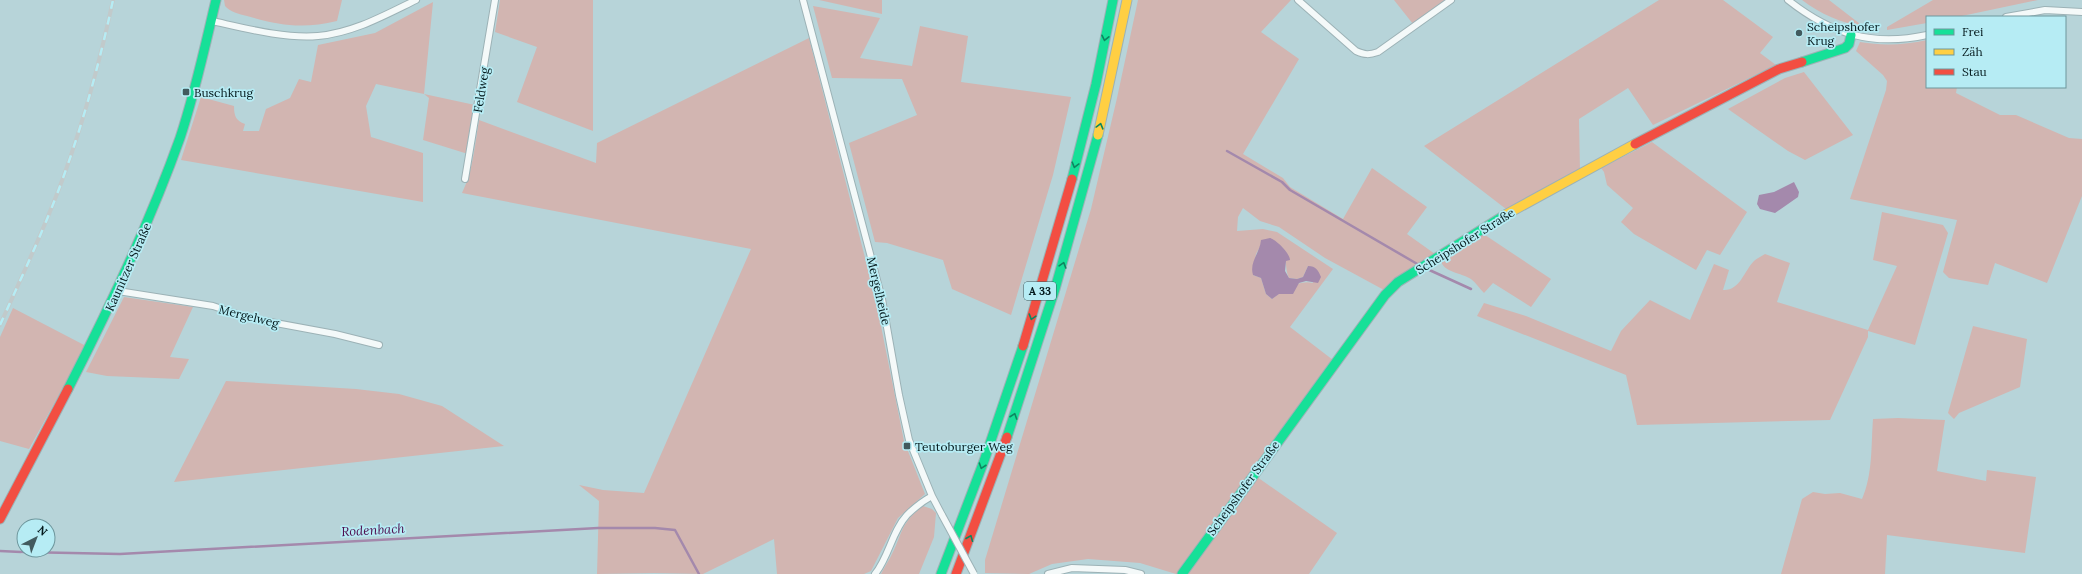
<svg xmlns="http://www.w3.org/2000/svg" width="2082" height="574" viewBox="0 0 2082 574" font-family="Lora,serif">
<style>
.green{fill:#d2b5b1;fill-rule:evenodd}
.water{fill:#a489ac}
.lines{fill:none;stroke-linecap:round;stroke-linejoin:round}
.stream{stroke:#a489ac;stroke-width:2.5}
.street-casing{stroke:#9cb2b6;stroke-width:8}
.fast-casing{stroke:#9cb2b6;stroke-width:11}
.slow-casing{stroke:#9cb2b6;stroke-width:11}
.jam-casing{stroke:#9cb2b6;stroke-width:11}
.street{stroke:#f4f9f9;stroke-width:6}
.fast{stroke:#16e098;stroke-width:9}
.slow{stroke:#ffcf43;stroke-width:9}
.jam{stroke:#f24e42;stroke-width:9}
.rail-casing{stroke:#c1cacb;stroke-width:4}
.rail{stroke:#b6ecf4;stroke-width:2.5;stroke-dasharray:8;stroke-linecap:butt}
.street-bridge-casing{stroke:#9cb2b6;stroke-width:8;stroke-linecap:butt}
.street-bridge{stroke:#f4f9f9;stroke-width:6}
.oneway{stroke:#0d8660}
.poi-dot{fill:#425a5e;stroke:#b6ecf4;stroke-width:1.5}
.labels{text-anchor:middle;dominant-baseline:central;stroke-width:3.5;stroke-linejoin:round;paint-order:stroke}
.shield{fill:#b6ecf4;stroke:#39585c;stroke-width:1}
.shield-label{font-size:11px;font-weight:bold;fill:#03181b}
.poi-label{font-size:12px;fill:#03181b;stroke:#b6ecf4;text-anchor:start}
.street-label{font-size:12px;fill:#03181b;stroke:#b6ecf4}
.water-label{font-size:13px;font-style:italic;fill:#4f0f4f;stroke:#b6ecf4}
</style>
<rect width="100%" height="100%" fill="#b7d4d9"/>
<path class="green" d="M224,0H342L337,21C304,29 280,26 247,16C239,14 230,12 225,6Z
M500,0H593V131L517,102L537,47L495,32Z
M819,0H882V14Z
M1138,0H1291L1261,32L1299,59L1243,154L1283,178L1290,187L1343,219L1372,168L1427,207L1407,234L1435,254L1384,290L1325,258L1279,227L1260,221L1243,208L1238,217L1237,231L1263,229L1277,232L1333,269L1290,327L1333,360L1250,472L1337,533L1309,574H1176L1140,563L1088,559L1052,564L1029,574L985,573V560L1091,209L1117,98ZM1261,245L1282,247C1288,257 1284,268 1289,278L1297,279L1303,277L1308,266L1313,283C1300,279 1282,290 1272,299L1266,294L1261,278L1253,275L1256,254Z
M1394,0H1446L1413,24Z
M1659,0H1723L1773,37L1760,53L1776,65L1653,125L1628,88L1579,119L1580,171L1506,209L1424,146Z
M1802,0H1829L1864,27C1842,23 1820,14 1802,0Z
M1933,0H2038L1957,17H1927V23L1887,30V27Z
M433,2L424,94L475,105L468,154L423,140L429,98L424,94L376,84L366,106L371,137L423,153V202L181,160L201,97L234,106C234,116 236,121 245,124L243,131H259L266,109L290,98L299,79L311,82L318,45L375,33Z
M813,6L880,18L860,58L912,66L920,26L968,36L961,82L1071,97L1053,175L1011,315L952,289L943,260L887,243L875,242L849,143L917,115L902,79L832,78Z
M809,38L876,301L904,441L925,494L898,518L871,571L864,574H777L774,539L703,574L654,573L597,574L599,501L579,485L603,490L644,493L751,249L462,193C473,171 475,144 479,120L596,163L597,143Z
M1927,40V87H1957L1956,93L2000,115H2016L2069,138L2082,139V196L2047,283L1995,263L1988,285L1949,278L1943,272L1957,220L1850,199L1886,90L1887,81L1883,75L1856,51L1860,42C1883,46 1904,45 1927,40Z
M1804,72L1853,135L1805,160L1788,151L1728,109L1785,78Z
M1652,142L1747,212L1720,255L1707,250L1696,270L1634,234L1621,222L1633,208L1607,185L1604,172L1601,168Z
M1882,212L1943,225L1948,233L1915,345L1868,331V337L1830,420L1637,425L1626,375L1477,316L1484,303L1526,316L1611,351L1621,331L1650,300L1690,320L1714,264L1729,270L1723,290C1740,291 1744,271 1754,261C1757,258 1762,256 1765,254L1790,263L1777,302L1868,330L1897,266L1873,260Z
M1482,233L1551,279L1531,307L1493,283L1484,293C1480,289 1476,283 1471,279C1462,273 1442,272 1441,260Z
M124,297L193,307L170,357L189,359L179,379L107,376L86,372Z
M13,308L86,346L29,449L0,441V337Z
M1973,326L2027,339L2020,387L1959,413L1954,419L1948,413Z
M226,381L356,389L399,394L442,406L504,446L174,482Z
M1898,418L1945,420L1937,471L1986,481L1987,470L2036,477L2025,553L1887,535L1885,574H1781L1802,499L1813,492L1825,494L1840,493L1862,499C1873,474 1871,445 1873,419Z
M923,506L932,509L936,513L934,537L919,574H881C884,568 887,563 890,558C903,534 899,524 923,506Z"/>
<path class="water" d="M1794,182L1799,192L1798,197L1775,213L1760,209L1757,204L1759,195L1774,192Z
M1270,238C1277,240 1290,254 1290,260L1286,261L1285,271L1289,278L1297,279L1303,277L1308,266C1316,266 1318,270 1321,277L1318,283L1306,281L1299,283L1293,294H1279L1272,299L1266,294L1261,278L1253,275C1249,262 1260,253 1261,240Z"/>
<g class="lines">
<path class="stream" d="M1227,151L1282,182L1290,190L1419,265
M1425,268L1471,289
M0,551L21,552
M23,552L120,554L598,528H655L675,530L699,574"/>
<g class="street-casing">
<path id="street" d="M803,0L882,299L899,395L909,440L932,496L942,515
M1298,0L1356,51C1365,55 1369,55 1378,52L1451,0
M1788,0C1831,34 1872,47 1927,35
M2006,17L2045,10L2082,12
M212,21C244,28 285,39 318,36C353,33 385,15 416,0
M465,179L495,0
M118,291L213,306L249,318L335,334L379,345
M875,574C889,557 892,531 907,515C914,508 923,501 932,496
M1048,574L1072,568L1125,570L1141,574"/>
</g>
<g class="fast-casing">
<path id="fast" d="M1802,62L1845,48L1849,44L1851,35
M1072,179L1096,84L1113,0
M68,389C110,307 149,225 180,138C195,93 205,46 216,0
M1007,437L1055,289L1098,135
M941,574L984,461L1023,346
M1182,574L1385,295L1398,282L1505,215"/>
</g>
<g class="slow-casing">
<path id="slow" d="M1098,135L1127,0
M1505,215L1635,144"/>
</g>
<g class="jam-casing">
<path id="jam" d="M1635,144L1779,69L1802,62
M1023,346L1072,179
M0,519L68,389
M956,574L1007,437"/>
</g>
<use href="#street" class="street"/>
<use href="#fast" class="fast"/>
<use href="#slow" class="slow"/>
<use href="#jam" class="jam"/>
<g class="rail-casing">
<path id="rail" d="M0,325C22,276 45,228 63,178C84,120 100,61 113,0"/>
</g>
<use href="#rail" class="rail"/>
<g class="street-bridge-casing">
<path id="street-bridge" d="M942,515L974,574"/>
</g>
<use href="#street-bridge" class="street-bridge"/>
</g>
<defs><path id="oneway-chevron" d="M-2-3.5L2.5 0L-2 3.5" fill="none" stroke-width="1.6" stroke-linecap="round" stroke-linejoin="round"/></defs>
<g class="oneway">
<use href="#oneway-chevron" transform="translate(1105 38) rotate(102)"/>
<use href="#oneway-chevron" transform="translate(1100 126) rotate(-75)"/>
<use href="#oneway-chevron" transform="translate(1075 165) rotate(105)"/>
<use href="#oneway-chevron" transform="translate(1063 265) rotate(-73)"/>
<use href="#oneway-chevron" transform="translate(1032 317) rotate(107)"/>
<use href="#oneway-chevron" transform="translate(1014 416) rotate(-71)"/>
<use href="#oneway-chevron" transform="translate(982 466) rotate(109)"/>
<use href="#oneway-chevron" transform="translate(970 538) rotate(-68)"/>
</g>
<g class="poi-dot">
<circle cx="1799" cy="33" r="4"/>
<rect x="182" y="88" width="8" height="8" rx="2"/>
<rect x="903" y="442" width="8" height="8" rx="2"/>
</g>
<g class="labels">
<rect class="shield" x="1024" y="282" width="32" height="18" rx="3"/>
<g class="shield-label">
<text x="1040" y="291">A 33</text>
</g>
<g class="poi-label">
<text x="1807" y="26">Scheipshofer<tspan x="1807" dy="14">Krug</tspan></text>
<text x="194" y="92">Buschkrug</text>
<text x="915" y="446">Teutoburger Weg</text>
</g>
<g class="street-label">
<text transform="translate(481 90) rotate(-81)">Feldweg</text>
<text transform="translate(1465 241) rotate(-32)">Scheipshofer Straße</text>
<text transform="translate(128 267) rotate(-66)">Kaunitzer Straße</text>
<text transform="translate(879 291) rotate(77)">Mergelheide</text>
<text transform="translate(249 316) rotate(14)">Mergelweg</text>
<text transform="translate(1243 488) rotate(-54)">Scheipshofer Straße</text>
</g>
<g class="water-label">
<text transform="translate(373 530) rotate(-3)">Rodenbach</text>
</g>
</g>
<rect x="1926" y="16" width="140" height="72" fill="#b6ecf4" stroke="#6e979d"/>
<rect x="1934" y="29" width="20" height="6" fill="#16e098" stroke="#6e979d"/>
<text x="1962" y="36" font-size="12" fill="#03181b">Frei</text>
<rect x="1934" y="49" width="20" height="6" fill="#ffcf43" stroke="#6e979d"/>
<text x="1962" y="56" font-size="12" fill="#03181b">Zäh</text>
<rect x="1934" y="69" width="20" height="6" fill="#f24e42" stroke="#6e979d"/>
<text x="1962" y="76" font-size="12" fill="#03181b">Stau</text>
<g transform="translate(36 538) rotate(42)"><circle r="19" fill="#b6ecf4" stroke="#6e979d"/>
<path d="M0-3L7 15L0 10L-7 15Z" fill="#425a5e"/>
<text y="-6" font-size="11" font-weight="bold" text-anchor="middle" fill="#03181b">N</text>
</g>
</svg>
